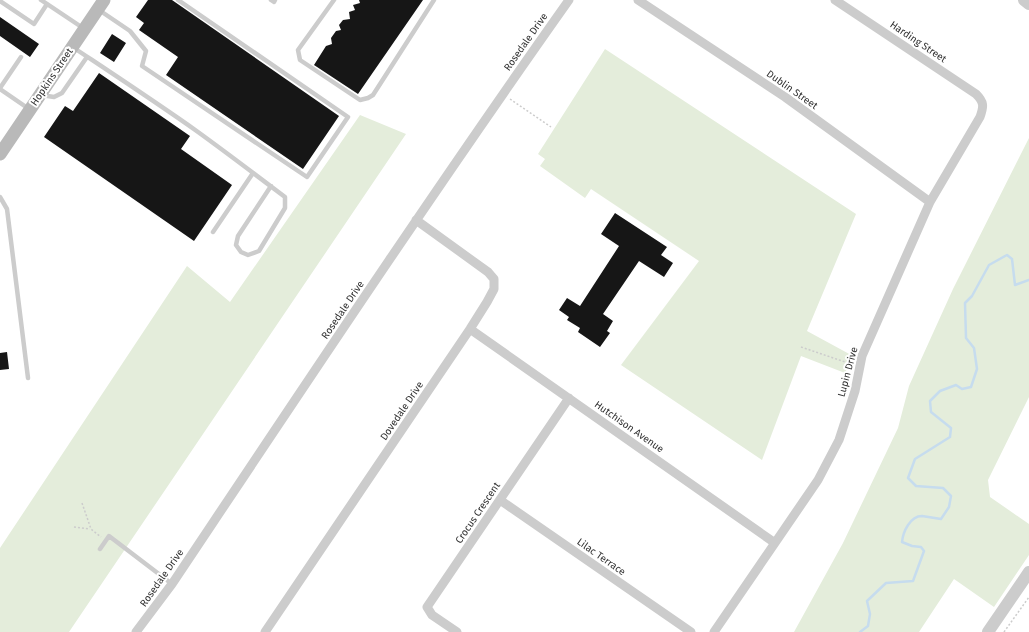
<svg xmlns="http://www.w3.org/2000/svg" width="1029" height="632" viewBox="0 0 1029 632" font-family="'Fira Sans',sans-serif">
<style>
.green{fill:#e4eddb}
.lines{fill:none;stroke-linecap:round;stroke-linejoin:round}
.stream{stroke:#c6dcee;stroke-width:2.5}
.building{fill:#161616}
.path{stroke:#ccc;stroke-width:1.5;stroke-dasharray:2 2;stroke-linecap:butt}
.service{stroke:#ccc;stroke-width:4.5}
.minor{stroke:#ccc;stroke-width:9}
.tertiary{stroke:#ccc;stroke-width:12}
.secondary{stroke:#b9b9b9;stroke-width:13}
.labels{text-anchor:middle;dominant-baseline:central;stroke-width:4;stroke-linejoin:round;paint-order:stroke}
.street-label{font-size:10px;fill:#2f2f2f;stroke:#fff}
</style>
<rect width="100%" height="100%" fill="#fff"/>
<path class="green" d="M605,49L856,214L807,331L853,356L845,373L801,356L762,460L621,365L699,261L591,189L585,198L540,166L545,159L538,154Z
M360,115L406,134L69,632H0V548L187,266L230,302Z
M1029,138V397L988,480L990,497L1029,524V555L994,607L954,579L919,632H794L843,543L898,428L909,386L953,289Z"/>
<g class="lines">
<path class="stream" d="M860,632L868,626L870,614L867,601L886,583L913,581L924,551L921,547L912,546L902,542C903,532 910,516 922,516C928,517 935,518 941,519L949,507L951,496L943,488L916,486L908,478L915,459L950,437L951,428L931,412L930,401L940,391L956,385L962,389L971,387L977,369L974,348L966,338L965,303L972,296L989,265L1007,255L1012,259L1015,285L1029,280"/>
</g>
<path class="building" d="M148,0H172L339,116L303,169L166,75L178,57L139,30L144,23L136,17Z
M359,0H423L358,94L314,65L326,46L332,44L331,38L336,31L341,30L339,25L343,20L350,19L349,12L355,10L353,5L360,3Z
M0,17L39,44L30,57L0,36Z
M112,34L126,43L114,62L100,53Z
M99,73L190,136L181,149L232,185L194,241L44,137L65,106L73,111Z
M615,213L667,247L661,255L673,263L664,277L639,261L603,314L613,321L607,331L610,333L600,347L578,332L580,328L567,320L569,317L559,310L567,298L580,306L619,246L601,234Z
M7,352L9,369L0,370V353Z"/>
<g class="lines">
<path class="path" d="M510,99L551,127
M801,347L851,364
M82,503L91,529L101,537
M74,527L90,529
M1004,632L1029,597"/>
<path class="service" d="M41,0L83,28
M271,0L274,2L275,0
M334,0L298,50L300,60L360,100L368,98L373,95L434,0
M0,1L34,24L47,4
M99,10L130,31L146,51L142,66L307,177L348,117L178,0
M74,48C116,76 157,103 198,132C227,153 256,175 285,197V208L259,251L248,255L241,252L236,245L238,236L271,186
M0,88L21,57
M0,89L29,109
M41,95L54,97L62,93L87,57
M0,197L7,209L28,378
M213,232L253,173
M100,549L109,536L172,584"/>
<path class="minor" d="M638,0L785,97L930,202
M470,329L775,543
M500,500L691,632
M136,632L172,584C303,388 433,192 569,0
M265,632L470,329L487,302L494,289V279L488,272L416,220
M457,632L432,615L427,607L569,398
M714,632L818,480L839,440L855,391L862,356L930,202L980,117C984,106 984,102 976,94L835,0"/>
<path class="tertiary" d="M1024,0L1029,4
M988,632L1029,572"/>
<path class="secondary" d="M0,154L104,0"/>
</g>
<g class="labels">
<g class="street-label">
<text transform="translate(526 42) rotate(-55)">Rosedale Drive</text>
<text transform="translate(918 42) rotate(34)">Harding Street</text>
<text transform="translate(52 77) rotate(-56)">Hopkins Street</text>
<text transform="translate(792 90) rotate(35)">Dublin Street</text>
<text transform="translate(343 310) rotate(-56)">Rosedale Drive</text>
<text transform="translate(848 372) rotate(-75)">Lupin Drive</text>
<text transform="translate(402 411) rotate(-56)">Dovedale Drive</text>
<text transform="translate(629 427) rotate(35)">Hutchison Avenue</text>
<text transform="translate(478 513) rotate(-56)">Crocus Crescent</text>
<text transform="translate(601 557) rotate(35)">Lilac Terrace</text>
<text transform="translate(162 578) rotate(-55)">Rosedale Drive</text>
</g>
</g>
</svg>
